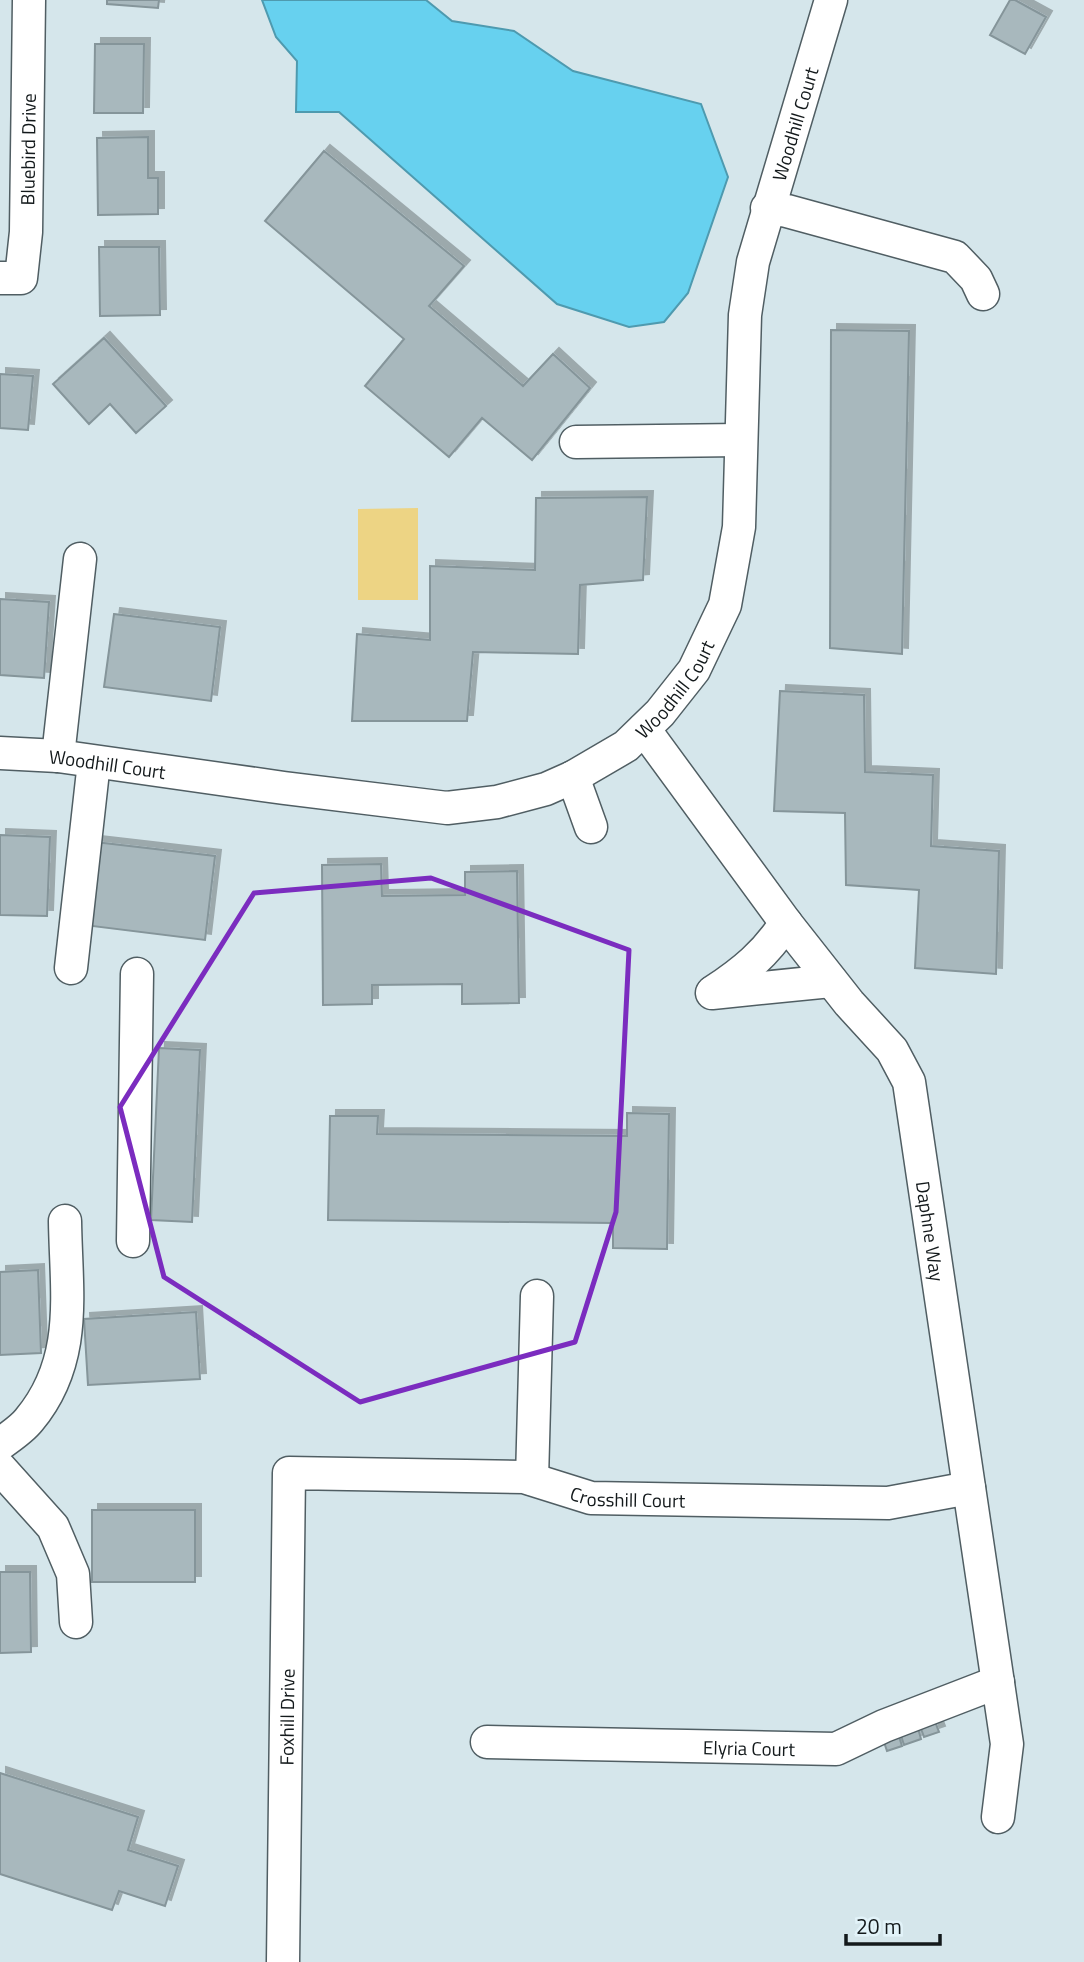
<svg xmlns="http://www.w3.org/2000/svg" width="1084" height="1962" viewBox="0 0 1084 1962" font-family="'Titillium Web',sans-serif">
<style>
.green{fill:#edd484}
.water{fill:#67d1ef;stroke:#4e9aaf;stroke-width:2}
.building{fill:#a8b8bd;stroke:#85959a;stroke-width:2;filter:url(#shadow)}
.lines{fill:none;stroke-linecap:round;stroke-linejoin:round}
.minor-casing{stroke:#505e63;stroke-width:35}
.minor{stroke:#fff;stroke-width:32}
.marked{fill:none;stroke:#7b2cbf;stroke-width:5;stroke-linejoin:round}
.labels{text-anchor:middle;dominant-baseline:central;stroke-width:6;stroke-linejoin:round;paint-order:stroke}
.street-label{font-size:19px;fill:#13191b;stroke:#e2f3f9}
</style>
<defs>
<filter id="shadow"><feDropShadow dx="6" dy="-6" stdDeviation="0" flood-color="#0004"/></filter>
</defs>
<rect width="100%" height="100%" fill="#d5e6eb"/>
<path class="green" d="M418,508V600H358V509Z"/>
<path class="water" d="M262,0H426L452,21L514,31L573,71L701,104L728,177L688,293L664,322L629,327L557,304L339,112H296L297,61L276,37Z"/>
<path class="building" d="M107,0H159L158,8L107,4Z
M1010,0H1015L1046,17L1025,54L990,35Z
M95,44H144L143,113H94Z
M148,137V178H158V214L98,215L97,138Z
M324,151L464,266L429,306L523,386L553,354L590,388L532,460L482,418L449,457L365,386L404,339L265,221Z
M99,247H159L160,315L100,316Z
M831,330L909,331L902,654L830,648Z
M104,338L166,406L136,433L110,404L89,424L53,384Z
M0,374L33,376L28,430L0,428Z
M647,497L643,580L580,585L578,654L473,652L467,721H352L357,634L430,640V566L535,570L536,498Z
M0,599L49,602L44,678L0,675Z
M114,614L220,627L211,701L104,687Z
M780,691L864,695L865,772L933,775L931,846L999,851L996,974L915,968L919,890L846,885L845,813L774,811Z
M0,835L50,837L47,916L0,915Z
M95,842L215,856L205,940L84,925Z
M381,864L382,896L465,895V872L517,871L519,1003L462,1004V984L372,985V1004L323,1005L322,865Z
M159,1048L200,1050L192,1222L151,1220Z
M627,1113L669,1114L667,1249L613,1248V1223L328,1220L330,1116H378L377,1134L627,1136Z
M38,1270L41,1353L0,1355V1272Z
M196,1312L200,1379L88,1385L84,1319Z
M92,1510H195V1582H92Z
M0,1572H30L31,1652L0,1653Z
M932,1714L939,1732L924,1737L918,1720Z
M898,1726L918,1728L921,1739L904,1745Z
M896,1727L902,1746L887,1751L881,1733Z
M0,1773L138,1817L128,1850L178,1866L165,1906L119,1891L112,1910L0,1874Z"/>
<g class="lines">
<g class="minor-casing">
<g id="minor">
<path d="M767,208L787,211L955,257L976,279L983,294"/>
<path id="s1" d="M0,278H21L26,232L29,0"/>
<path d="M576,442L740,440"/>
<path id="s2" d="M644,729L786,923L849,1003L892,1050L909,1082L1007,1744L998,1817"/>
<path id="s3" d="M0,753L58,756L284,788L447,808L497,802L546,789L573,777L626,746L660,713L694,670L725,605L739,527L745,315L753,262L831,0"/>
<path d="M58,756L80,559"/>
<path d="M573,777L591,827"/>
<path d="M71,968L94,762"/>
<path d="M713,992C745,971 765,954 786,923"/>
<path d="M712,993L831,981"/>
<path d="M133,1241L137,974"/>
<path d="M0,1444C10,1437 22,1429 29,1420C79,1360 66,1293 65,1221"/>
<path d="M0,1468L53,1527L73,1574L76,1622"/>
<path d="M532,1479L537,1296"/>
<path id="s4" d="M487,1742L836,1749L884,1726L998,1682"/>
<path id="s5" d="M283,1962L289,1473L524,1477L591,1498L888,1503L969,1488"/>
</g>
</g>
<use href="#minor" class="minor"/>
</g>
<path class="marked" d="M431,878L629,950L616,1212L575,1342L360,1402L164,1277L120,1107L254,893Z"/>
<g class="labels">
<g class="street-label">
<text stroke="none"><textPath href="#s3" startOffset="1306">Woodhill Court</textPath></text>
<text stroke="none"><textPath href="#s1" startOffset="150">Bluebird Drive</textPath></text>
<text stroke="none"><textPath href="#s3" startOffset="718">Woodhill Court</textPath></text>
<text stroke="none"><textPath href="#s3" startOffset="108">Woodhill Court</textPath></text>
<text stroke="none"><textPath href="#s2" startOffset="593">Daphne Way</textPath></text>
<text stroke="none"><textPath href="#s5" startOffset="831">Crosshill Court</textPath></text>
<text stroke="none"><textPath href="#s5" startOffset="245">Foxhill Drive</textPath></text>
<text stroke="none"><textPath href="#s4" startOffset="262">Elyria Court</textPath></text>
</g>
</g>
<path d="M846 1934v10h94v-10" fill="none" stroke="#13191b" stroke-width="3.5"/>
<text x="856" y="1934" font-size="21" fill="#13191b" stroke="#e2f3f9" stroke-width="5" paint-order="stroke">20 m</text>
</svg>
